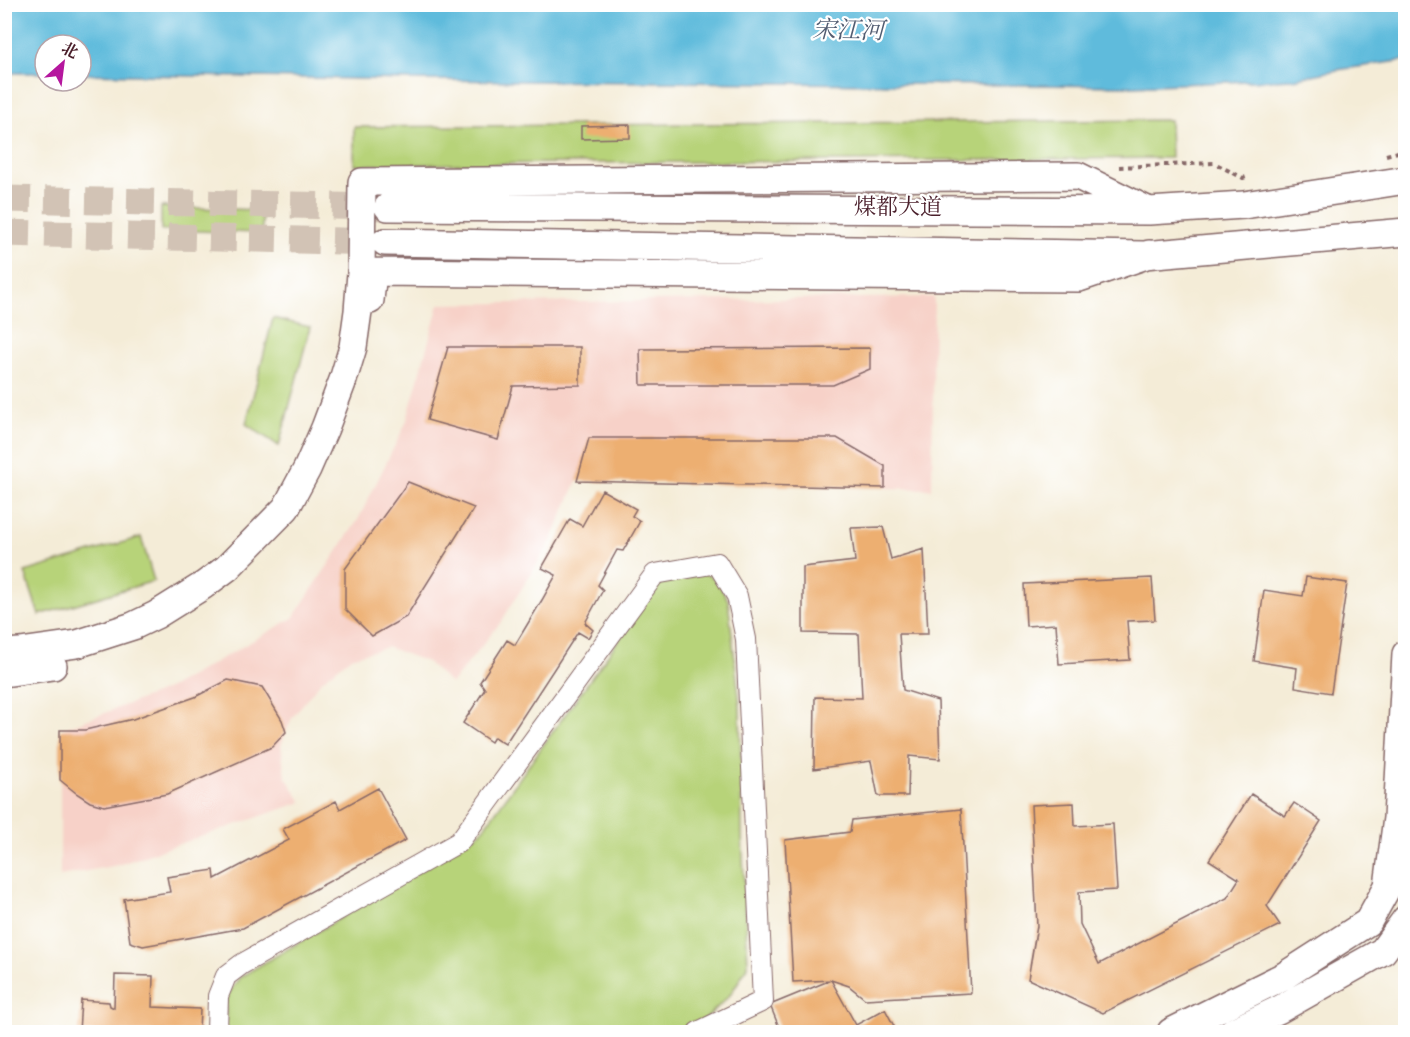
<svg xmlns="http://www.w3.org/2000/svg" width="1410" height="1037" viewBox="0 0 1410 1037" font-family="'Sorts Mill Goudy','Noto Serif SC',serif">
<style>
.built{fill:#f7d1c8}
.green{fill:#b7d379;stroke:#807952;stroke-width:1.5}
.water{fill:#5ebbdc;stroke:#546d84;stroke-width:1.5}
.building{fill:#edaf71}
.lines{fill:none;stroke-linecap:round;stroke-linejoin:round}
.secondary-tunnel{stroke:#d2c3b5;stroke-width:27;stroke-dasharray:27 14;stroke-linecap:butt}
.street-casing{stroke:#866767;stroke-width:22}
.secondary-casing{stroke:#866767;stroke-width:30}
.path{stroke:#866767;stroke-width:4;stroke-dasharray:4.5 4.5;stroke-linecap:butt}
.street{stroke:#fff;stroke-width:20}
.secondary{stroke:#fff;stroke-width:27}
.labels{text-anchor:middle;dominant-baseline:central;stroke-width:4.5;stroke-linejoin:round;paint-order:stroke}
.street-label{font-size:22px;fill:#4a1f2b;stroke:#fff}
.water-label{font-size:24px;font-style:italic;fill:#525d72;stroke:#fff}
</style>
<rect width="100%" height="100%" fill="#fff"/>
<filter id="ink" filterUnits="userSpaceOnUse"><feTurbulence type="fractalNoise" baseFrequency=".0167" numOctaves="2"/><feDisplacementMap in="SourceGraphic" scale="12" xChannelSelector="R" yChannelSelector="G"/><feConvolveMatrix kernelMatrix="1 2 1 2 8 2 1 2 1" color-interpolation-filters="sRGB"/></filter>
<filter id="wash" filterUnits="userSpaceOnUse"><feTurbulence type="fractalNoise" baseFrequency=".008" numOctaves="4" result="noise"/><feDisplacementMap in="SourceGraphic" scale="24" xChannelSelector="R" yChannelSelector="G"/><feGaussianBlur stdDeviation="1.35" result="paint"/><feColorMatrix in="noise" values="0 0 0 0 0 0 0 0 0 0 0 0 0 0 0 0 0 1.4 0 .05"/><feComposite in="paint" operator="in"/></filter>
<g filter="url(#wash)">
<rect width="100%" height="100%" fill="#f4ecd7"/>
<path class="built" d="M934,297L932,489L577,481L551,541L501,622L451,684L427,662L387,647L351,657L321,681L292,718L281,745L285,776L302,802L118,865L60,876V730L168,689L293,618L358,520L406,423L439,304Z"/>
<path class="green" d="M1170,120L1171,158L354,165V127Z
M161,207L262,210V233L161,230Z
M273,318L310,327L279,446L246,424Z
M141,537L154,581L39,615L25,572Z
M706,573L717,581L728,600L740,705L742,835L748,966L730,995L696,1028L685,1032H226V997L240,977L407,879L481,832L660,582Z"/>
<path class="water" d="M5,4H1405L1406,60L1337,70L1293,79L1134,86L416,80L81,74V45H45V73H5Z"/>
<g id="blocks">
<path class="building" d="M630,125V138L581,139V126Z
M448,347H580V385L513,386L498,440L427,420Z
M870,348V369L833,385H641L640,349Z
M589,438H837L885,466V488L577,481Z
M408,482L474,508L406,617L372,636L345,609V569Z
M602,490L636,509L632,516L640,521L623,551L617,550L598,585L603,590L585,623L593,630L588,638L578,632L505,744L494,737L491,742L463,723L485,689L480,682L507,640L515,645L542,600L556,575L542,568L570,519L582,526Z
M883,527L891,559L924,549L928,634H899L903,690L938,701L940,759L909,756L908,796H878L871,761L814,769L815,697L862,698L859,634L803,633V567L855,561L851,528Z
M1306,577L1347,583L1331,693L1295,687L1297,668L1254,661L1264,590L1303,596Z
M1152,578L1155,620L1127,621L1130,660L1059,664L1056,624L1026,626L1024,584Z
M228,680L262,687L282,720L286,732L272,747L167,794L104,806L90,802L76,793L60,780V730H85L133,719L195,697Z
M378,788L406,840L243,928L143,946L130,942L124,899L170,892L167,877L214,870L215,879L289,840L283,829L336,801L340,809Z
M1251,794L1285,816L1294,803L1321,821L1267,906L1280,925L1103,1013L1028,979L1037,926L1031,805L1074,803L1075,826L1113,824L1117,890L1079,892L1080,924L1099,964L1227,898L1239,879L1209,860Z
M961,809L971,993L865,999L849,986L831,980L793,982L785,840L850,832L852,820Z
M115,975L153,976L152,1007L200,1009L199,1032H79L81,1000L109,1002L110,1006L114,1008Z
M831,980L856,1025L885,1009L897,1032H781L770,1005Z"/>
</g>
</g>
<g filter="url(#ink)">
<use href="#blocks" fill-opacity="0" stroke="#866767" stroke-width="1.5"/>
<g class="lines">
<path class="secondary-tunnel" d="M4,199L384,207
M4,233L384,242"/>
<g class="street-casing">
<path id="street" d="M217,1032L218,996L226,976L242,964L459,842L655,574L717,563L737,596L746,639L763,1001L698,1032"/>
</g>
<g class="secondary-casing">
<path id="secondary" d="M388,207L1149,211L1244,205L1406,180
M385,242L1144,255L1406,232
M370,300L373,272L1079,278L1149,254
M4,653L20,652L77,644L133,626L156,615L204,585L227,568L286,508L307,469L325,428L343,380L353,347L358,311L361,273L362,182L1078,176L1149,211
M4,673L53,666
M1171,1032L1284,976L1368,922L1388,886L1397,818L1406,654
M1232,1032L1280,1009L1383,951L1406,919"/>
</g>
<path class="path" d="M1386,155L1406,150
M1119,167L1214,163L1243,178L1246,177"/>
<use href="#street" class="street"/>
<use href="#secondary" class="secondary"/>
</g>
</g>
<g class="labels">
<g class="street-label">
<text x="898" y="209">煤都大道</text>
</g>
<g class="water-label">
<text transform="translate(848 32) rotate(1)">宋江河</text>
</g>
</g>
<rect width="1410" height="1037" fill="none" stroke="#fff" stroke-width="24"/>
<g transform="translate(63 63) rotate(28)"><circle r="28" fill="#ffffff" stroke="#b7a5aa" stroke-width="1.5"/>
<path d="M0-4.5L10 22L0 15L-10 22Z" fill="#b5179e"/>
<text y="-9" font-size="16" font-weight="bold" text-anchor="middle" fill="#4a1f2b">北</text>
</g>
</svg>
